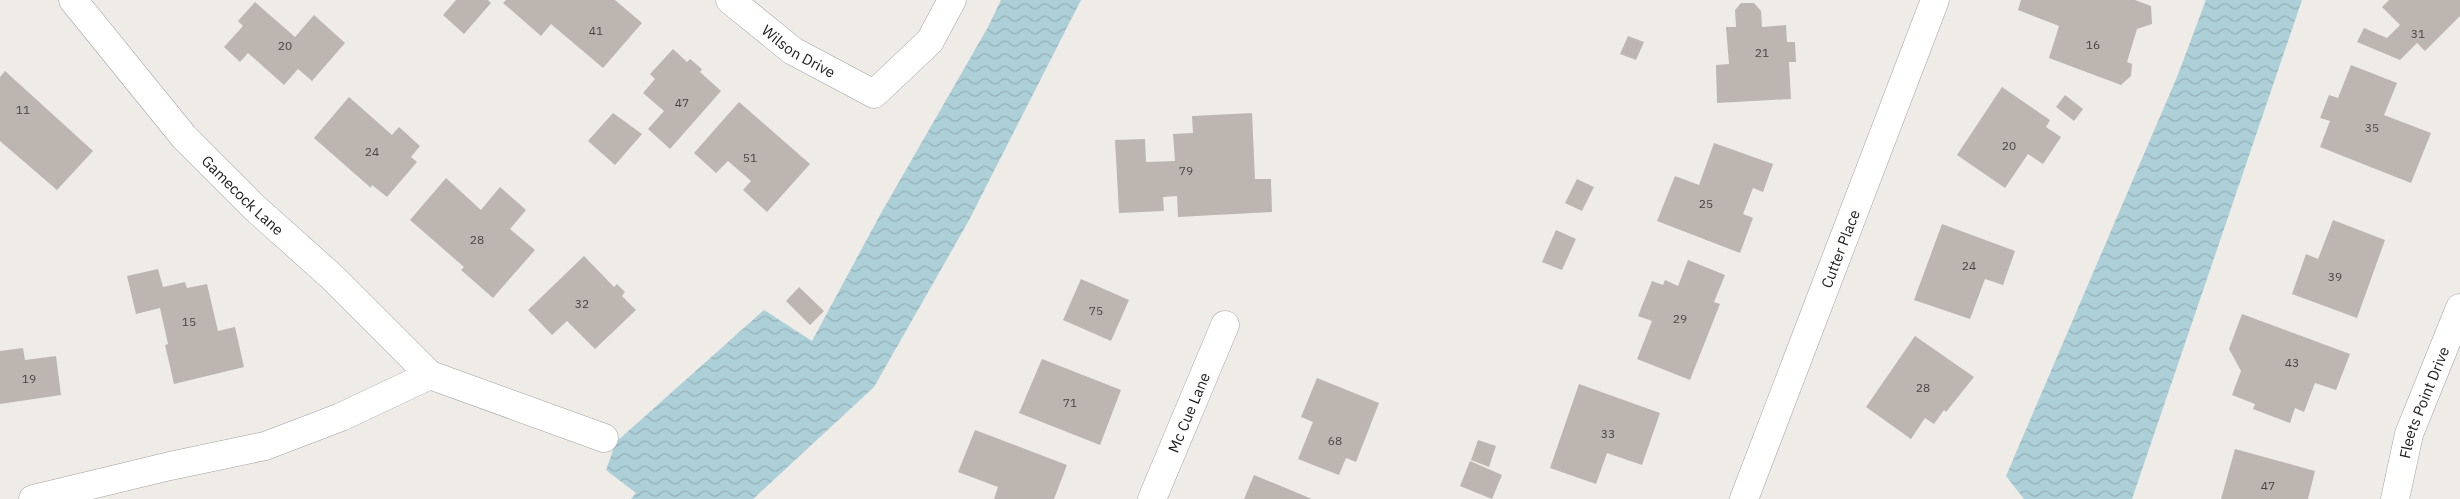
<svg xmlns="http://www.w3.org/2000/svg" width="2460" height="499" viewBox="0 0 2460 499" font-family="'IBM Plex Sans',sans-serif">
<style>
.water{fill:url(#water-waves)}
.building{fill:#bcb5b0}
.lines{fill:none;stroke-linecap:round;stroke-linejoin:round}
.street-casing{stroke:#a1a1a1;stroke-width:29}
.street{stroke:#fff;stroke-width:28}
.labels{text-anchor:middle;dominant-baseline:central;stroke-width:4;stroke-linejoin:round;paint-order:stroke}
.number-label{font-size:12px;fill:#474544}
.street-label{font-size:15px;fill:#202020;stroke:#fff}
</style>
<defs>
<pattern id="water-waves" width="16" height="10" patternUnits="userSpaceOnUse" patternTransform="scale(1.25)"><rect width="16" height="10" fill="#accfd8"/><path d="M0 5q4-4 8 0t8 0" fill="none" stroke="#94b1b9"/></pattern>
</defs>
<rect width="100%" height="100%" fill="#efece7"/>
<path class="water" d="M1001,0H1081L968,222L874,387L753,499H631L636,493L606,470L616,442L764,310L812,341L880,215L988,27Z
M2206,0H2302L2132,499H2024L2006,476L2177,77Z"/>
<path class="building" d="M456,0H488L491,3L464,34L443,15Z
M506,0H615L642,23L603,68L551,24L541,36L503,3Z
M2021,0H2135L2151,6L2152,24L2137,29L2127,62L2132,64L2131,76L2121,85L2049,58L2059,26L2018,10Z
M2389,0H2460V16L2425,51L2417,43L2400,60L2357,42L2364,28L2387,38L2400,25L2382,7Z
M255,2L295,37L314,15L345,43L312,81L298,69L284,85L248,53L240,62L224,47L243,26L238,21Z
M1741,3H1754L1761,11L1762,27L1786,25L1787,42H1795L1796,62H1789L1791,99L1717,103L1716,65L1729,64L1726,27H1736L1735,10Z
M1628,36L1644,42L1636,60L1620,54Z
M673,49L687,62L690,59L702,69L700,72L721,91L670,149L648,129L664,111L643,93L655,79L650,74Z
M2351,65L2397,83L2384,115L2431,133L2411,183L2320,147L2330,121L2320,118L2329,95L2338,98Z
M5,71L93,151L57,190L0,141V77Z
M2002,87L2050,120L2046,127L2061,137L2043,164L2028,154L2005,188L1957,155Z
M2065,95L2083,109L2074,121L2056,107Z
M349,97L392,135L399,127L420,146L411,157L417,162L387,197L372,185L371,188L314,138Z
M739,102L810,164L767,212L743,190L751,181L728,161L716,173L694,153Z
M613,113L642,134L615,165L588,141Z
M1252,113L1255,179H1271L1272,212L1178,217L1177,196L1163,197L1164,211L1119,213L1115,140L1145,139L1146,162L1175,161L1173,134L1193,133L1192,116Z
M1714,143L1773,164L1763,192L1753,188L1743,214L1753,218L1740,253L1657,221L1675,176L1699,185Z
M446,178L481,210L500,187L526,210L510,229L535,250L493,298L461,270L464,267L410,220Z
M1577,179L1594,187L1582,211L1565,203Z
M2333,220L2385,240L2357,318L2292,294L2306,254L2318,259Z
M1942,224L2015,251L2003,285L1985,279L1970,319L1914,300Z
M1556,230L1576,239L1562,270L1542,262Z
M584,256L614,287L617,284L625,292L622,296L636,310L595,349L567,321L552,335L528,310Z
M1688,260L1725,275L1714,302L1720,304L1690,380L1637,359L1652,321L1638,316L1652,281L1663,285L1665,280L1678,286Z
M158,269L163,287L185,282L187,288L207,284L218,331L235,327L244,367L174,384L165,345L168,344L160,308L136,314L127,276Z
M1081,279L1129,300L1111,341L1063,320Z
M799,287L824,311L810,325L786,301Z
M2242,314L2350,354L2336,390L2315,383L2304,412L2295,408L2290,423L2253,409L2255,404L2232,395L2241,371L2229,349Z
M1915,336L1974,377L1946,412L1944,410L1934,424L1925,418L1911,439L1866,407Z
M23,348L25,360L56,356L61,395L0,404V351Z
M1042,359L1121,390L1100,445L1019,413Z
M1317,378L1379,403L1356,462L1346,458L1339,475L1298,459L1313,422L1301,417Z
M1579,384L1660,413L1642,465L1607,453L1596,484L1550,468Z
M975,430L1067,465L1054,499H994L998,487L958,472Z
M1478,440L1496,446L1489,467L1471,460Z
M2235,449L2315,471L2308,499H2221Z
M1470,461L1502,475L1492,499L1460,486Z
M1254,475L1312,499H1244Z"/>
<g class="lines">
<g class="street-casing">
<g id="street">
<path id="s1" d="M73,0L184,137L255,208L331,276L430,375L604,438"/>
<path id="s2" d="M730,0L793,51L874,94L930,41L952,0"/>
<path d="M33,499L170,466L265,446L341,417L430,375"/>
<path id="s3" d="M1152,499L1225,325"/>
<path id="s4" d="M1744,499L1935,0"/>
<path id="s5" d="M2395,499L2409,434L2460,308"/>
</g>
</g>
<use href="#street" class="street"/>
</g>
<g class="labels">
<g class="number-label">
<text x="596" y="30">41</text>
<text x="2418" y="33">31</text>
<text x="2093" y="44">16</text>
<text x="285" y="45">20</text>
<text x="1762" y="52">21</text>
<text x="682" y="102">47</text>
<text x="23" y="109">11</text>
<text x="2372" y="127">35</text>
<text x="2009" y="145">20</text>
<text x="372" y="151">24</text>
<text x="750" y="157">51</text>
<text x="1186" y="170">79</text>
<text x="1706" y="203">25</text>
<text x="477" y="239">28</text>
<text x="1969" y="265">24</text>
<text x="2335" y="276">39</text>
<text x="582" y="303">32</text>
<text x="1096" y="310">75</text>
<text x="1680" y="318">29</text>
<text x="189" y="321">15</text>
<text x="2292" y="362">43</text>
<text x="29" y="378">19</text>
<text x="1923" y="387">28</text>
<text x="1070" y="402">71</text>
<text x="1608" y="433">33</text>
<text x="1335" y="440">68</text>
<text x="2268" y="485">47</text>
</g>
<g class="street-label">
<text stroke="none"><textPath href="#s2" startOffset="86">Wilson Drive</textPath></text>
<text stroke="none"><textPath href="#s1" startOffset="259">Gamecock Lane</textPath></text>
<text stroke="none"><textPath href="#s4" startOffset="268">Cutter Place</textPath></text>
<text stroke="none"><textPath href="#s5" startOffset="101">Fleets Point Drive</textPath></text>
<text stroke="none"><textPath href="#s3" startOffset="94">Mc Cue Lane</textPath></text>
</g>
</g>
</svg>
